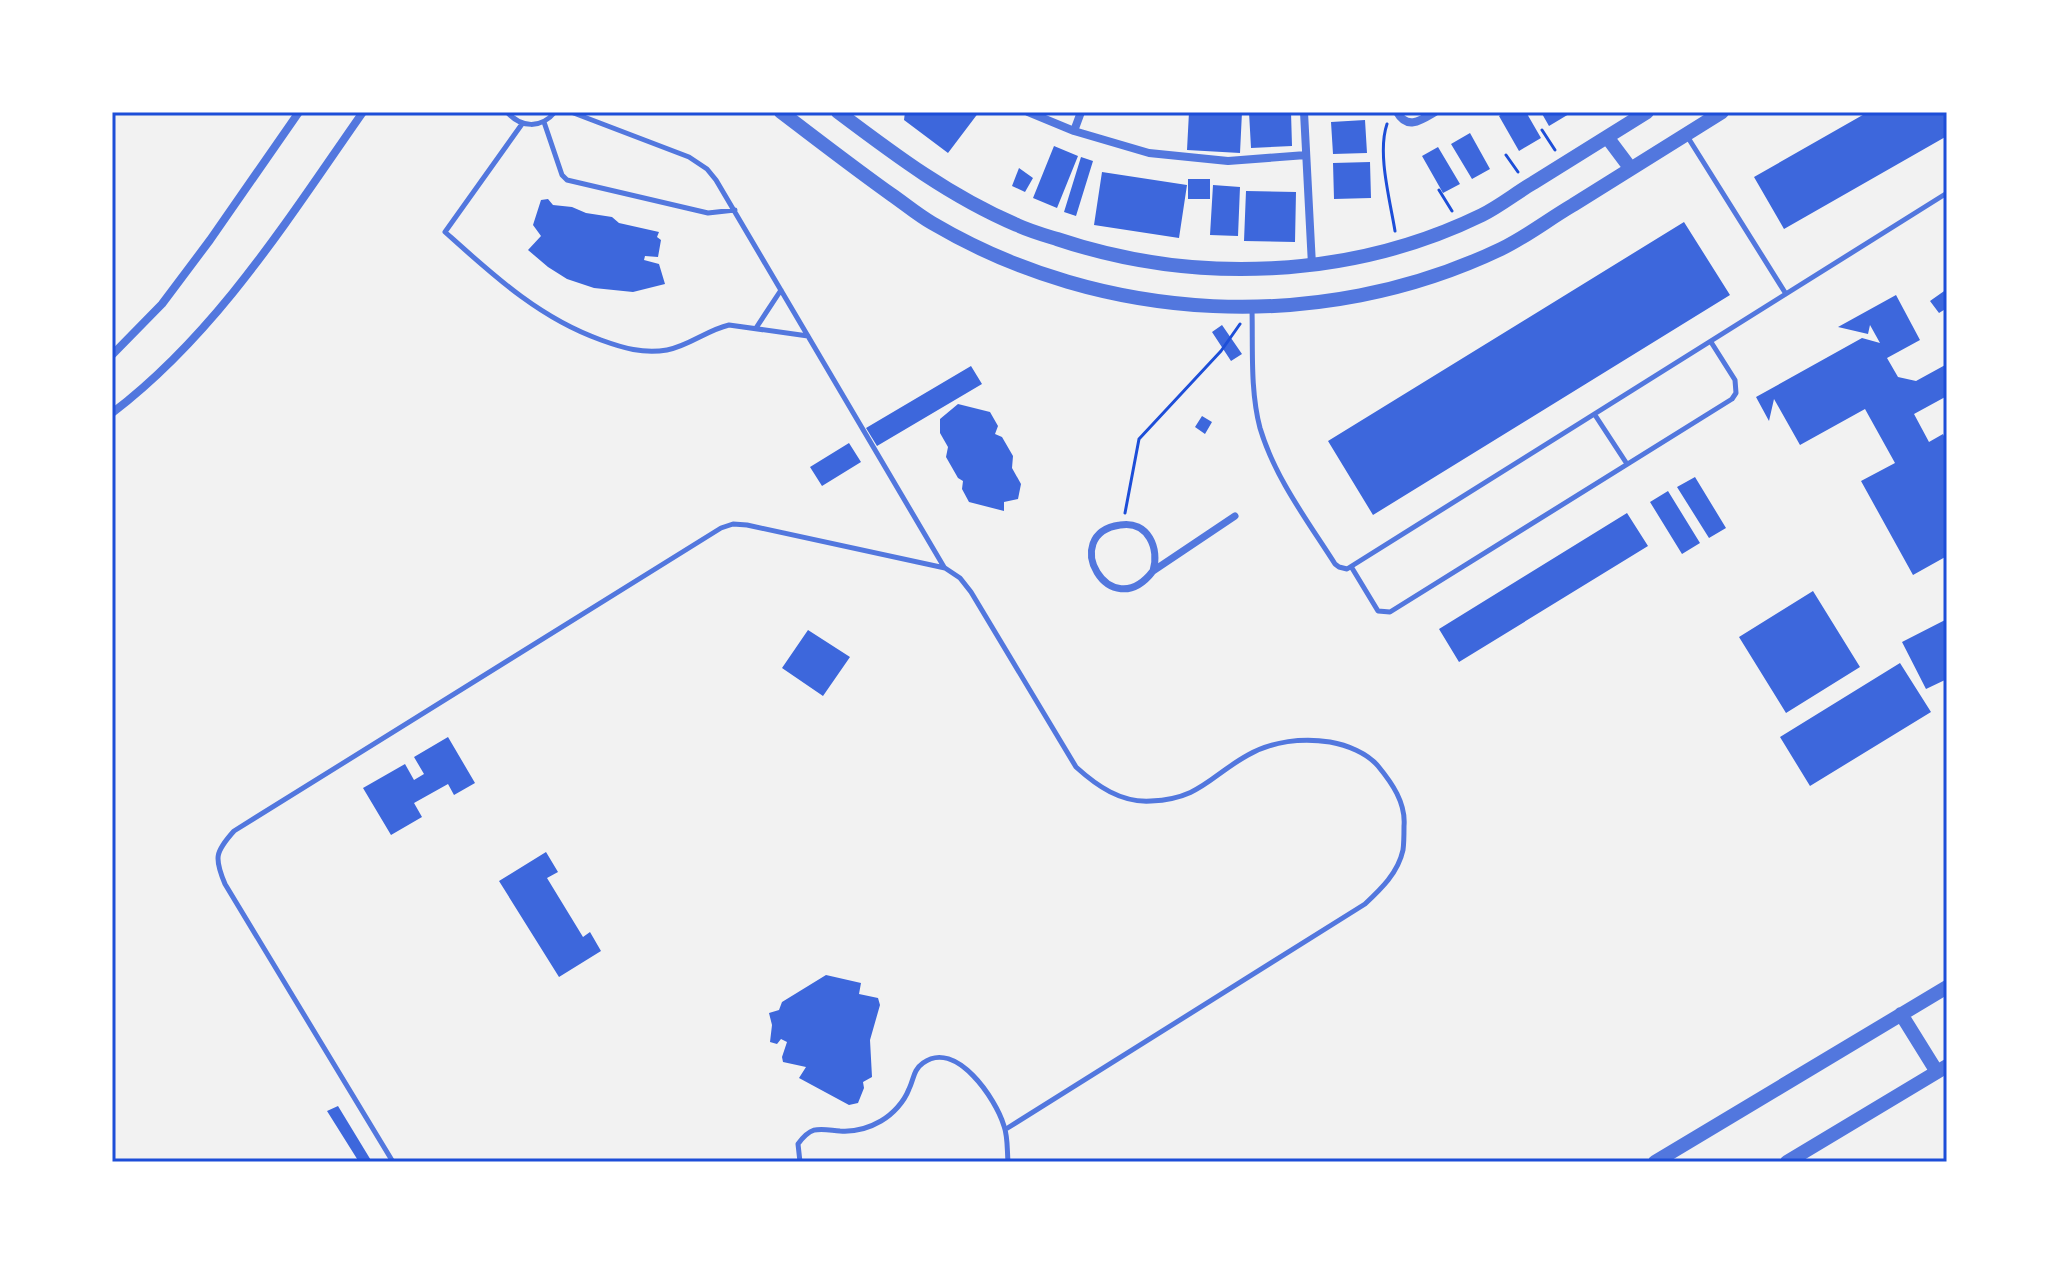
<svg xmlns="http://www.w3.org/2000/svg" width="2059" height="1274" viewBox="0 0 2059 1274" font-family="'Nunito Sans',sans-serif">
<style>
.building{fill:#3d67dc}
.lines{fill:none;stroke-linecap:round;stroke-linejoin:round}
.path{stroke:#1d4ed8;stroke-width:3}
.service{stroke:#5277de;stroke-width:5}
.pedestrian{stroke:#5277de;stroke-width:7}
.minor{stroke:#5277de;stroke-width:8}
.tertiary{stroke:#5277de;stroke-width:14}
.neatline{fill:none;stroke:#1d4ed8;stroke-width:3}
</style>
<rect width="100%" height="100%" fill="#f2f2f2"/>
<path class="building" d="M905,112H979L948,153L904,120Z
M1189,112H1242L1240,153L1187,150Z
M1249,112H1291L1292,146L1251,148Z
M1505,112H1526L1541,138L1519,151L1499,116Z
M1541,112H1568L1569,114L1549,126Z
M1868,112H1947V136L1784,229L1754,177Z
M1365,120L1367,153L1333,154L1331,122Z
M1470,133L1490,169L1472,179L1451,144Z
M1054,146L1078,156L1057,208L1033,198Z
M1438,147L1460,184L1443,193L1422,156Z
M1081,157L1093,161L1076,216L1064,212Z
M1370,162L1371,198L1334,199L1333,163Z
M1019,168L1033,178L1025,192L1012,186Z
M1102,172L1187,185L1179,238L1094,225Z
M1188,179H1210V199H1188Z
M1213,185L1240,187L1238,236L1210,235Z
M1246,191L1296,192L1295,242L1244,241Z
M548,199L553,205L572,207L586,213L612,217L619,223L659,232L657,237L661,240L658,257L645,256L644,260L659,264L665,284L633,292L594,288L567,279L548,267L528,250L541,236L533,225L541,200Z
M1684,222L1730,295L1373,515L1328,441Z
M1947,289V308L1939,313L1930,301Z
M1896,295L1920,340L1887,358L1898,377L1916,381L1947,364V396L1914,414L1929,442L1943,434L1947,442V556L1913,575L1861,481L1895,463L1865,409L1800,445L1774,399L1769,421L1756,397L1862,338L1880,343L1870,325L1868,334L1838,327Z
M1222,325L1242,354L1231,361L1212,332Z
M971,366L982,384L877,446L866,428Z
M958,404L990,412L998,426L995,434L1002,437L1013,456L1012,468L1021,484L1018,499L1004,502V511L969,502L962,489L963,481L958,478L946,457L948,447L940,433V419Z
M1202,416L1212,422L1205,434L1195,427Z
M849,443L861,462L822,486L810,467Z
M1695,477L1726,528L1709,538L1677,487Z
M1668,491L1700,543L1682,554L1650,502Z
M1627,513L1648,546L1459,662L1439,629Z
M1813,591L1860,667L1786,713L1739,637Z
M1947,619V679L1926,689L1902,642Z
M808,630L850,657L823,696L782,668Z
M1900,663L1931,712L1810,786L1780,737Z
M448,737L475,783L454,795L448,784L414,803L422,817L391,835L363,788L405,764L414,780L424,774L414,757Z
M546,852L558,872L547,878L583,937L590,932L601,951L559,977L499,881Z
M826,975L861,983L859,994L878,998L880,1005L870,1040L872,1077L863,1082L864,1088L858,1103L849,1105L799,1078L806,1067L783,1062L782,1057L787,1042L781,1039L777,1044L770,1042L772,1025L769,1013L779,1010L782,1002Z
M338,1106L372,1162H359L327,1111Z"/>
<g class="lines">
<path class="path" d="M1387,124C1377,153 1390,200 1395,231
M1542,130L1555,150
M1506,155L1518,172
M1439,190L1452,211
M1125,513L1139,439L1221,351L1240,324"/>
<path class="service" d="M507,112C521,128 541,129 555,112
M571,112L689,157L707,169L716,180L944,567
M544,122L562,175L567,180L708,213L735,210
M522,124L445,232C493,275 539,318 601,340C623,348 643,354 667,350C689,346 707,330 729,325L808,336
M1687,136L1786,294
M1252,309C1253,348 1250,390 1260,428C1275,478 1307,520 1335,564L1339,567L1347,569L1947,193
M756,328L781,290
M1595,415L1627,464
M1352,568L1378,611L1390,612L1732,399L1736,393L1735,380L1711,342
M393,1162L225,884C214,858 215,852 234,831L721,528L733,524L747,525L945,568L960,578L971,592L1076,767C1097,786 1121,803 1151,801C1200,799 1210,776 1248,755C1273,741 1303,738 1330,742C1347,745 1367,753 1378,766C1392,783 1406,803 1404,826C1404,834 1404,843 1403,850C1398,873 1381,889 1365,904L1006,1129
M800,1162L798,1144C812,1125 819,1129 840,1131C854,1132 869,1128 881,1121C893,1114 904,1102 909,1089C914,1079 913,1070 923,1063C956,1039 996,1099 1004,1126C1008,1137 1007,1150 1008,1162"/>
<path class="pedestrian" d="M1153,571C1160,549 1148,520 1120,525C1058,534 1110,627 1153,571L1235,516"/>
<path class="minor" d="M1028,112L1074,131L1149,153L1228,161L1306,155
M1304,112L1312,265
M1397,112C1407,130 1420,121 1435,112
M1074,131L1081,112
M112,355L162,304L210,240L299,112
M112,413C217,333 288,219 363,112"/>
<path class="tertiary" d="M781,112C818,140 854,168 892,195C905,204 918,215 932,223C1103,324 1321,335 1501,249C1526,237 1549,219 1573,205C1622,174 1672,143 1722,112
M838,112C895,155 951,197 1017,225C1030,231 1044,235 1057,239C1194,285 1351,279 1482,215C1500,206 1516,193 1533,183C1571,159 1609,136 1647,112
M1607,137L1631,169
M1901,1014L1937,1072
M1655,1162L1947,987
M1787,1162L1947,1066"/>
</g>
<rect width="2059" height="1274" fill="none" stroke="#ffffff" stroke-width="228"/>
<rect x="114" y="114" width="1831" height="1046" class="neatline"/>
</svg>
